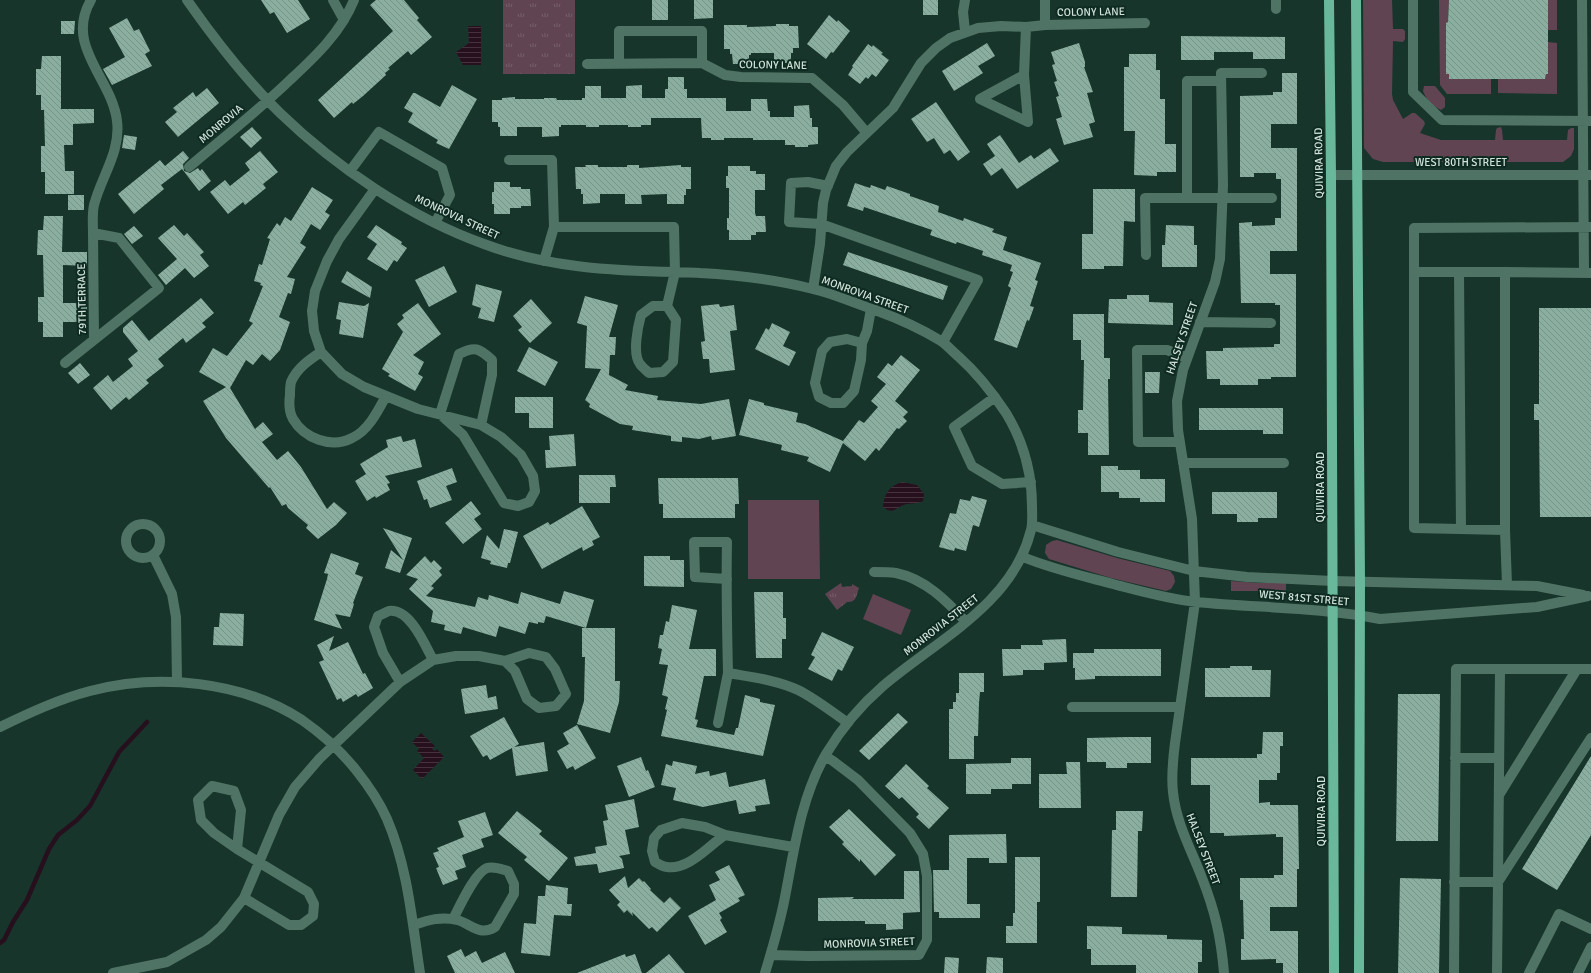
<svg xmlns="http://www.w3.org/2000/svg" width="1591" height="973" viewBox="0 0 1591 973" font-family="Signika,sans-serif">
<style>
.grass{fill:#604452}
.park{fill:url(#park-tufts)}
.water{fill:url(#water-rules)}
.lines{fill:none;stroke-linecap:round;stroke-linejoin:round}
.stream{stroke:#27101d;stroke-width:4.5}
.building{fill:url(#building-back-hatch)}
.minor{stroke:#4f7465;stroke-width:10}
.major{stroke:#6ab89b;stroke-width:10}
.labels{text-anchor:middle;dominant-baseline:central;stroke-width:4;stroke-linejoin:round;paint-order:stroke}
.street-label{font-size:11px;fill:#d1e2da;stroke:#0e2b21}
</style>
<defs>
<pattern id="park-tufts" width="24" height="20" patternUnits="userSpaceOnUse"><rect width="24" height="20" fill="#604452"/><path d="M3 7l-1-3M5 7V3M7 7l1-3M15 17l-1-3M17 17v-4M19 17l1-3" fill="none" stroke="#765f6a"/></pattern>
<pattern id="water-rules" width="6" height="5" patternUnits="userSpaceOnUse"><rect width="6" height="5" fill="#27101d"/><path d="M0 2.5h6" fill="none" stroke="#45323d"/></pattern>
<pattern id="building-back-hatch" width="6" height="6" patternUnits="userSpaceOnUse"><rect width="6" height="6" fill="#8aae9f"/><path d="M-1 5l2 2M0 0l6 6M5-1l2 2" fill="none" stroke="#779488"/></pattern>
</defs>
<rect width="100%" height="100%" fill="#18352b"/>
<path class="grass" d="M1363,0H1392L1393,29H1403L1405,31V39L1403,42L1393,41L1392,94L1393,100L1403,119L1412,113H1415L1424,121L1425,124L1420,133L1441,140H1495L1496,130L1497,128L1501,127L1502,130L1503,140H1567L1568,130L1571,128H1574V149L1571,156L1563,162H1383L1373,159L1364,148Z
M1439,0H1449L1448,22L1446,23V74H1449V79H1491V94H1447L1440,85Z
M1548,0H1557V30H1548Z
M1548,42L1557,43V94L1498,93V79H1545L1546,74H1548Z
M1424,86H1435L1445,98V107L1441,110C1431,105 1427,101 1423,91Z
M748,500H819L820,579H748Z
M1057,540L1117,558L1170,571L1174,576L1175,582L1171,589L1166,591L1111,578L1049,559L1045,553L1046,545L1052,541Z
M1231,581L1260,583H1286V591H1231Z
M873,594L911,610L901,635L863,619Z"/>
<path class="park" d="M503,0H575V74H503Z
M841,583L842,587L852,586V584L859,588C856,596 857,602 847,602L837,610L825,594Z"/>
<path class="water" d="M468,26H481V65H463L456,52L469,43Z
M902,482L917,485L924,494L923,501C917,504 913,503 907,504C896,506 894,516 883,507C884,494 889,486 902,482Z
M421,733L435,746L432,749L435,751L437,749L444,757L422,779L413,770L424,758L417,751L419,749L412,742Z"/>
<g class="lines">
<path class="stream" d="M0,943L4,940L13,922L27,900L49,849L58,835L77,820L90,806L119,752L147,722"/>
</g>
<path class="building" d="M261,0H298L310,19L287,33L274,12L270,14Z
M376,0H404L419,18L417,20L432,37L411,55L408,51L388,68L390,69L385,73L386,75L363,96L353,104L352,102L334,118L318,100L393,31L370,5Z
M652,0H668V20H652Z
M694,0H713V18L694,19Z
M923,0H938V15H923Z
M1449,0H1548V74H1546L1545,79H1449V74H1446V23L1448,22Z
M829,15L837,22L838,20L850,31L833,53L831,52L826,59L807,44Z
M127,18L134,31L139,29L150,51L145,54L152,66L112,85L103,69L125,57L109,28Z
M61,21H75L74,34H61Z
M776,24H789V26H798L799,48H793V53H791V63H774V53H751V55H749V64H733L732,54H730V49H724V25H747V27L776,26Z
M1181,36L1285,37V59H1253V52H1214V60H1181Z
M987,43L995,56L978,66L983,73L954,91L942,71Z
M1079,43L1085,62V67H1084L1093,92L1087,93L1095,122L1089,124L1093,137L1064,145L1056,119L1062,117L1056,97L1059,96L1054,82L1057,81L1052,65L1055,64L1051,52Z
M868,44L872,47L873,45L883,53L881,54L889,60L876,77L872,74L868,79L866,77L860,84L848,75L853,67L852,66Z
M1129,54H1156V70H1160V99H1165V144H1176V172H1157V176L1134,175L1135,131H1124V67H1129Z
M42,56H61V109H94V123L73,124V145H64L65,171H74V194H45V172H41V146H45L44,110H41V95H36V69H41Z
M1282,73H1297V124H1271V148H1297V251H1270V274H1296V377H1271V379H1258V385H1220V379H1207L1206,351H1223V348L1274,347V344H1280V305H1275V303H1241L1239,223L1252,222V226L1275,225V218H1281V179H1276V173H1254V177H1240V96L1273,95V92H1282Z
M668,77H684V89H687V98H726V111H751V99H767L768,111H770V117H794V106L809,105L810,118H812V127H818V144L808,145V147H795V145H785V140H753V138H724V140H711V138H702L701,118H651V125H641V127H628V125H599V127H586V125H561V127H559V136L542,137V127H517V136H500V127H498V122H492V100H502V98L515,97V99H544V98H556L557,100H582V98H585V86H601V98H626V86L642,85V98H665V89H668Z
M452,85L477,99L449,149L436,143L438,140L408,122L413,113L404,108L413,93H415L440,107Z
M207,88L219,103L178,137L165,122L177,112L173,108L193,92L196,97Z
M936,102L970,152L958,161L950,150L944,154L934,138L927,142L911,119Z
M252,127L262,138L251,148L240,137Z
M124,135L137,137L135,150L122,148Z
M1000,135L1019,163L1031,155L1034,159L1050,148L1059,161L1017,189L1002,168L991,176L983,164L995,156L987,144Z
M183,151L189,158L183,164L184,171L190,173L198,168L200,171L202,169L211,181L199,191L182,169L161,185L164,189L134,214L118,194L160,160L165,166Z
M260,151L278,172L263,184L266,188L245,205L243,202L228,214L210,192L225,180L230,186L250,170L245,163Z
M585,165H598V167H627V165H639V168L681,165V167H691V189H686V195H684V204H667V194L641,195L642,204H625V194H600V203L583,204V194H581V189H576L575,167H586Z
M728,166H750V171H756V174H765V190H755V213L756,216H765L766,232H756V235H751V240H729V230H727V218H729V188H726V176H728Z
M494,182H510V187H521V189H530L531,206H521V208H510V214H494V204H492V192H494Z
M855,183L870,188L871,185L885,190L887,186L910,194V196L939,206L938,212L963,221L964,218L994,229L992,232L1007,237L1003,250L1041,263L1035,280L1038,281L1030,306L1034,307L1029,321L1027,320L1017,348L994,340L1011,288L1008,286L1013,272L1010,271L1012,265L982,255L983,251L957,242L956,244L930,235L932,230L864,207L863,211L847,206Z
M312,187L333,200L325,212L330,215L320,230L311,224L300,243L306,247L287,277L295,279L291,294L288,293L279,317L290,322L280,350L270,361L262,354L253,365L246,360L230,388L255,429L263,422L273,434L262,442L277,460L288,451L301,467L327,509L334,502L347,513L336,525L318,539L306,528L308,525L288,508L286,504L282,506L270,487L269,488L226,438L203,401L226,387L199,372L213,348L227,356L253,323L249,321L263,286L260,285L261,283L254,281L259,264L262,265L270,239L267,238L277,223L280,226L285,217L291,221Z
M1093,189H1135V222L1124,221L1123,266H1104V269H1082V234H1093Z
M68,195H84V210H68Z
M44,216H63L62,252H87V266L63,265V303H87V322H63V337H43V322H38V297H44L43,255H37L38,230H43Z
M174,225L184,236L187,233L204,252L200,255L209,266L194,278L185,268L166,285L158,275L177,259L158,238Z
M376,225L402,242L401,244L407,248L397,262L394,260L387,271L367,259L377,244L367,237Z
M1166,225L1194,226V245H1197V267H1162V245H1165Z
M134,226L143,236L132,244L124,234Z
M848,252L948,286L943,300L843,265Z
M444,266L457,292L429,307L415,280Z
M347,271L372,287L370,298L341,282Z
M476,284L502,291L494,322L478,318L481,308L472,305Z
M1127,295H1149V302L1173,303V325L1108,323L1109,299H1127Z
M585,296L618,305L609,337H616L615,355H610L609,375L628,385L625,390L658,396L657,400L701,404L729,399L736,436L712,440L711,436L699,439L682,437V442L671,441V436L632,430L633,426L620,424L589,407L590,404L585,400L601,369L585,368L587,326L577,323Z
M201,298L214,313L202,323L206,327L186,343L183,338L158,359L164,366L146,380L149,383L129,400L126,397L111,410L93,388L108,375L113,382L133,366L128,359L138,351L123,332V328L132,320L149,341Z
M531,299L552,323L530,343L518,330L522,327L513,316Z
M339,302L364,306L369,303L363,338L339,334L341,320L336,319Z
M418,303L441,334L413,355L424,362L418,374L423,377L415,391L388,376L390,374L382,369L403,332L397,324L404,318L402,315Z
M719,304L720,307L734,305L737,330L730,331L735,370L710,373L709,359H703L701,342L705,341L701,306Z
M1539,308H1591V517H1540L1539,420H1534V404H1539Z
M1073,314H1104V358H1110V379H1108L1109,455H1088V433H1078V410H1083L1084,360H1081V340H1073Z
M772,323L790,332L783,346L796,352L789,366L755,349L766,328L769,330Z
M529,347L558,362L545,386L517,371Z
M901,355L920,370L895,401L908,412L903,417L907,421L899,429L897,428L879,451L876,448L865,461L843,443L830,472L807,461L809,457L781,450L782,445L739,435L749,399L764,403V405L798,413L796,422L805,424L843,441L859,420L864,423L878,407L871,401L886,384L877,377L888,363L892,366Z
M80,363L90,375L78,384L68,373Z
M1145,372H1160L1159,393H1145Z
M515,397H553V428H529V413H515Z
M1199,408H1283V434H1263V430H1199Z
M574,434L576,466L546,468L545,450H550L549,436Z
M401,436L403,442L415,439L422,467L385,476L390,483L387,484L390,490L376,498L375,496L367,501L355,481L366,474L360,464L388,447L386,440Z
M1101,466H1118V470H1140V479H1165V502H1140V498H1119V492H1101Z
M452,468L457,482L446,486L452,500L430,508L427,499L424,500L417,481Z
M579,475H615L616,487H610V503H579Z
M658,478H738L739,504H735V518H663V504H659Z
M1212,492H1277V518H1258V522H1237V514H1212Z
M972,496L987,500L979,527L973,525L966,551L955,548L954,551L939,547L950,513L956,514L960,499L970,501Z
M471,501L481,514L474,519L482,529L463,544L445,523Z
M582,506L600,537L592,541L594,545L583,551L582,547L542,569L523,536L548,522L550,525Z
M383,528L412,538L400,573L385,568L391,550L403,560Z
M504,529L518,532L510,563H508L507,568L490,564L491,561L481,558L487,535L499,549Z
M331,553L359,563L355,574L363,577L353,603L354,604L350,617L335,614L342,629L314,620L327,579L328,574L324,573Z
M425,556L431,563L434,560L442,568L439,571L442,575L431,586L434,588L426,596L475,607L478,597L488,600L489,595L518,604L521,592L560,604L564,591L594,600L586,628L546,616L544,623L538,622V624L529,622L525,634L499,626L496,637L463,627L461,634L444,630L445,625L431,622L433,611L409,589L418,579L406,575Z
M644,556H670V560H684V587L644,586Z
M754,592H783V618H786V639H782V658H756Z
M672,605L697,610L689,649H716V676H704L695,719L698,720L696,727L734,735L736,728H738L745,695L760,699V702L775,705L763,756L661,736L667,710L665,709L668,697L662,695L668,665L659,664L662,649L658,648L660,635H663L666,621L669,622Z
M220,613L244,614L243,646L213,645L214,627H219Z
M582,628H615V681H620L619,702L610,733L577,724L584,701L585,657H582Z
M822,632L854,647L842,671L838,669L832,681L808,669L815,657L811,655Z
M334,636L329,651L348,642L363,674L365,673L373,688L358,697L356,694L343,702L341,698L337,700L319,662L324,660L317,645Z
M1066,639L1067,662L1044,663V670H1023V675L1003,676L1002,649H1021V645H1043L1042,640Z
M1094,649H1161V676H1095V679L1075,680V668H1073V653H1094Z
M1230,666H1252V670H1271L1270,697H1205V668H1230Z
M959,673H984V692H980L979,703L978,736H974V759H949V709H953V702H956V693H959Z
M486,685L488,698L496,696L498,709L465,714L461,689Z
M1398,694H1440L1438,841H1396Z
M898,713L908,722L869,760L859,751Z
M504,717L519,744L514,747L544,742L548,771L516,776L512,748L490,760L487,755L483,757L470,736Z
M577,725L596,758L575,770L573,766L567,769L557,751L569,744L563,733Z
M1263,732H1283V746H1280V773H1277V780H1259V803L1270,802V805H1298L1299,869H1297V907H1270V931H1298V973H1283V963H1276V959L1241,960V939H1244L1243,900H1240V878H1274V875H1283V837H1276V834L1224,836V833H1210V785H1191V758H1257V754H1262Z
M1127,737H1151V763H1127V768H1106V762H1087V738Z
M1591,756V835L1557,890L1522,869Z
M641,757L646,771L648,770L655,787L629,797L617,766Z
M1011,758H1031V784H1012V789H991V794H966V764L1011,763Z
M673,761L697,766L695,774L709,771L710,776L726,772L729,787L765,779L770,804L755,806L756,811L739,814L736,800L703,807L673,800L676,788L661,785L666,764L672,766Z
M1066,762H1080L1081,808H1039V774H1067Z
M906,764L929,786L927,788L949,808L929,829L916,817L919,814L902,797L899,799L885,786Z
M634,799L639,827L625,830L630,854L619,856L622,859L624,868L599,873L597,864L576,866L574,857L596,853L595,847L607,845L603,821L608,820L605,805Z
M849,809L896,855L875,876L860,859V862L842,844L844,842L829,827Z
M517,811L542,831L539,834L568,858L549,881L524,860L527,857L498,833Z
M1116,811H1143L1142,831H1138L1137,897H1111L1112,830H1116Z
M485,812L493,835L481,839L484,847L462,855L466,867L455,871L458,879L443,885L436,868L439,867L433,853L439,851L437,848L464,837L458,821Z
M1006,834L1007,863H989V858H967V904H980V918H939V912H934L933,870H949V835Z
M1015,857H1040V902H1037V943H1006V926H1013V913H1015Z
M729,865L745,895L738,898L740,901L719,913L722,918L720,920L727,932L705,945L688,916L716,900L709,885L720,880L715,872Z
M904,871H919L920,912L903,913V929L886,930V924H865V921H818V898L854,897L852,899H904Z
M625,876L628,888L639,878L643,882L644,881L651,889L650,890L664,903L670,897L681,908L657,932L652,927L649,929L632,912L633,916L627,910L624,913L617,905L620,902L609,890Z
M1400,878L1441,879L1439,973H1398Z
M546,885L568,888L567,904H572L571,916L554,915L550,956L521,953L524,923L536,924L538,896H545Z
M1087,926L1122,927V934L1167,935V939L1202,940V962H1198V973H1136V965H1091V949H1087Z
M461,949L465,957L476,951L482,963L505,952L515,973H455L447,956Z
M625,954L626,957L635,954L642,973H577Z
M669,954L685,973H646Z
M945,957L959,958L958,973H944Z
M987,957L1003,958V973H986Z"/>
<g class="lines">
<path class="minor" d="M91,0C64,46 112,78 117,121C121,152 101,177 94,205C92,214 93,224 93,233
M187,0C215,40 245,79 280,113C336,167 409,217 484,244C545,267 611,271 676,272C684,273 692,272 700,273C736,275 778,280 813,289C834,294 854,303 875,310C897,318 920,328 941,341C947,345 953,352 959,357C978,374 992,392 1006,413C1023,441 1032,473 1032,506C1032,514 1033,522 1031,530C1013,604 937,640 883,686C861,705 841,729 826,754C800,799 794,852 784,902C779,926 772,950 765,973
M333,0L344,20
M965,0L963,12L965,31
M1276,0V9
M1413,0V92L1442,120L1591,121
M1582,0L1584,273
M1045,25V0
M587,64L702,63L725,75L741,77L812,78L843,105L866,132
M619,64V31H702V63
M1024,75L1028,122L980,99L1024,75L1026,27
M509,160H552L554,227
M189,167C223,138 259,110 291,79C316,56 341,32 354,0
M350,171L379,132L442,168L450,195L435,223
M1331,175H1591
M828,186L808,182L791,183L789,222L821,224L978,280L943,342
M375,189L339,239L327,261L315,291L312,311L314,331L321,352L342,374L364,387L418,409L481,425L501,437L521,455L533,476L535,491L529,502L518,506L504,503L463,435L440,414
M1187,198V81H1221
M1146,255L1145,198H1272
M544,261L554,227H674L675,272L667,306L676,320L673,362L663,372L649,373C646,370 642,367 640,364C632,354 638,326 641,315L653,306H667
M1414,272H1505V530
M1459,272L1461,529
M1505,272L1591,273
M813,289L820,244L823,203L826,190L836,166L847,152L893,108L921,63L936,48L950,38L978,28L1001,26L1026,27L1045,25L1145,23
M1200,322L1271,323
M862,343L847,339L830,342L822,351L815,383L819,397L831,403H843L854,391L861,360L862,343L867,331L871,309
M321,352C309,360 297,368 291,382C290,386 290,391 290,395C289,402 289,412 293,419C304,438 331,449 352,438C368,431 378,411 386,396
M65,363L159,288L119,238L93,233L94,339
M995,397L954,427L972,466L1002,484L1031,482
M440,414L459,354C475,346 479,348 492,360V375L481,425
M1180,442H1138L1137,350H1167L1187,358
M1183,463H1284
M126 541a17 17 0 1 1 34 0a17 17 0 1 1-34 0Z
M1032,525L1118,552L1194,571L1247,577L1333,581L1537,586L1583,595
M153,555L172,594L176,617L177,682
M1023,557C1052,569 1083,576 1113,584C1140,591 1168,599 1196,602C1257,608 1319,607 1380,619L1537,607L1588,596
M874,572C881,572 889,572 896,573C925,579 947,601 966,622
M727,579L695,577L694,542H727C726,586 727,630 728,673C751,677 777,680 798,690C816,699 832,712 848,723
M1507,585L1505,530L1414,528V228L1591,227
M529,653L546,657L555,669L566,694L556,706L539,708L527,699L515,671L505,661Z
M400,682L383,653L374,627L378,616C381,615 386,612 389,611C410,608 425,645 433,660
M1072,707H1180
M718,723L728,673
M0,727C29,713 59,699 90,691C159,673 242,681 302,720C322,734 341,751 356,770C368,785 379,801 387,819C408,868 412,921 420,973
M1455,758H1499
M212,786L234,791L241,810L237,849L214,833L201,820L198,800Z
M1499,795L1577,669
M725,835C708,846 689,870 667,867C663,867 659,864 655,862L652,851L654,838L661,830L682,823L705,827L725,835L793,847
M237,849L308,892L314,904L313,916L301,925H289L244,898
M1454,882H1498L1497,973
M1498,882L1500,669
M1498,882L1591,738
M414,925C428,920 442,916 457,920C470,923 479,937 495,927L514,894V884L508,871C501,869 494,866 487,868C475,872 459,908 453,919
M771,955L808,956L919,955L927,940V876L923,854L910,833L858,780L833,761L825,756
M113,973L167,962L206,940L221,927L244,898L279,815L295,787L320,758L400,682L433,660L456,656H479L505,661
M1224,973C1221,937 1215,911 1202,878C1191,849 1176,823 1173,792C1171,776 1173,759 1175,743L1195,602L1192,519L1178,430L1177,401L1183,370L1215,282L1220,259L1223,185L1221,73H1262
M1454,973L1456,669H1591
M1529,973L1559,914L1591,929
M1578,973L1591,947"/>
<path class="major" d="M1329,0L1331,175L1334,973
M1356,0L1360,582L1359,973"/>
</g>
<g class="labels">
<g class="street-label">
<text transform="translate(1091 12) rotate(-1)">COLONY LANE</text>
<text transform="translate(773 65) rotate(1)">COLONY LANE</text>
<text transform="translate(221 124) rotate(-40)">MONROVIA</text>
<text x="1461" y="162">WEST 80TH STREET</text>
<text transform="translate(1319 163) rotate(-91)">QUIVIRA ROAD</text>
<text transform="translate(457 217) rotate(25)">MONROVIA STREET</text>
<text transform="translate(865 295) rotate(20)">MONROVIA STREET</text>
<text transform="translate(82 299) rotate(-91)">79TH TERRACE</text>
<text transform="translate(1182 338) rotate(-71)">HALSEY STREET</text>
<text transform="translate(1320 487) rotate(-90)">QUIVIRA ROAD</text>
<text transform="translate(1304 598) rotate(5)">WEST 81ST STREET</text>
<text transform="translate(941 625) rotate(-38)">MONROVIA STREET</text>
<text transform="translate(1321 811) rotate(-90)">QUIVIRA ROAD</text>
<text transform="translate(1203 849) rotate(69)">HALSEY STREET</text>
<text transform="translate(869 943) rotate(-2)">MONROVIA STREET</text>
</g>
</g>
</svg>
